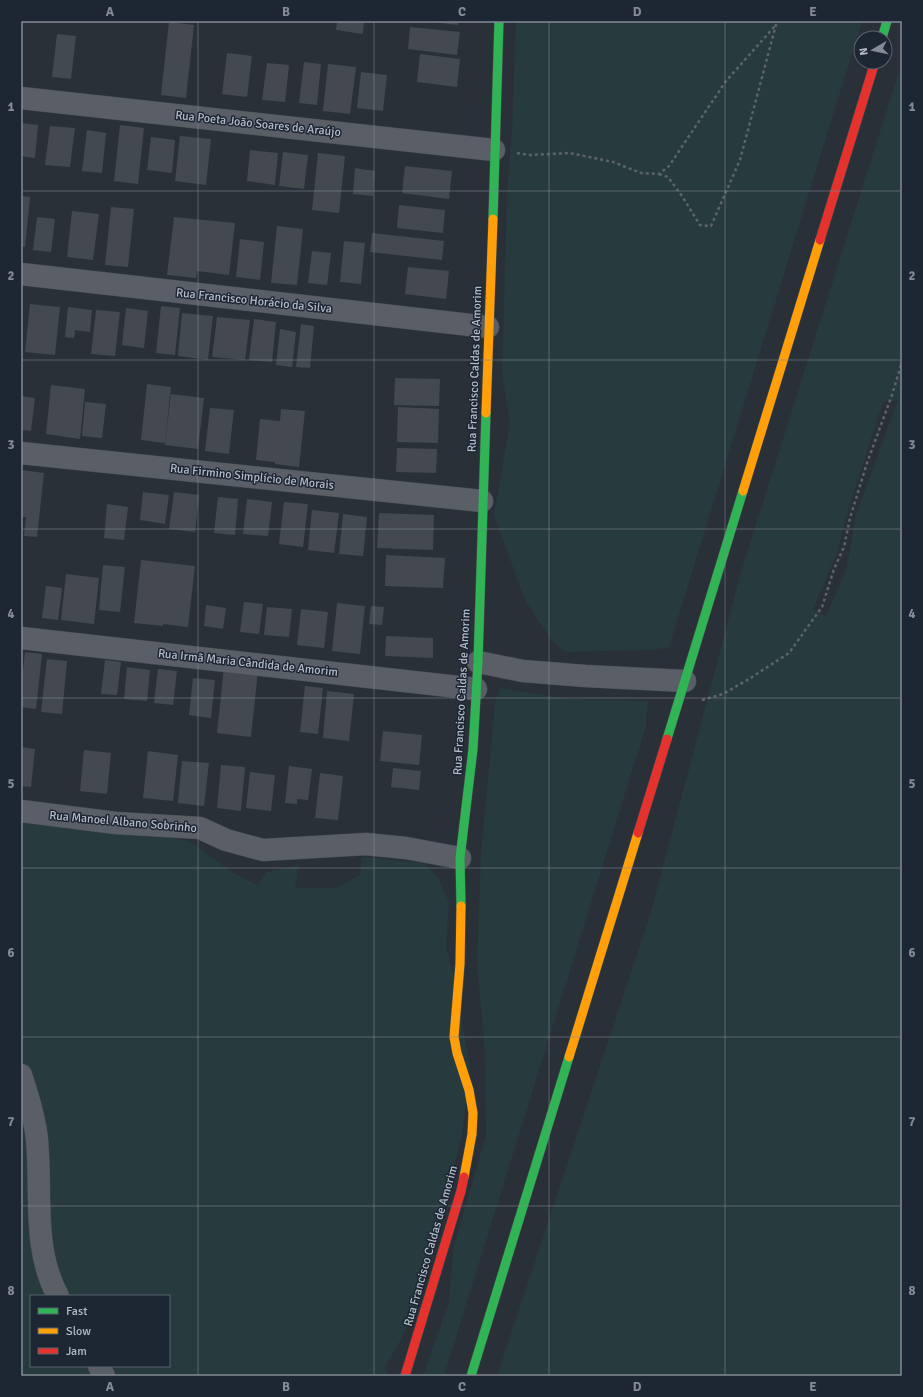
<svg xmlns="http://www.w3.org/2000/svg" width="923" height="1397" viewBox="0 0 923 1397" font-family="Signika,sans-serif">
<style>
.green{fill:#273a3e;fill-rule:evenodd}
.building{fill:#444950}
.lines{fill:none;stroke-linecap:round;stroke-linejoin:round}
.street-casing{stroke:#484c53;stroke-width:23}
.fast-casing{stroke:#484c53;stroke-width:10}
.slow-casing{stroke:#484c53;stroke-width:10}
.jam-casing{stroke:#484c53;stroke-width:10}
.path{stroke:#5d636a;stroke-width:2.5;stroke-dasharray:3 3;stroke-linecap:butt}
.street{stroke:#5a5e66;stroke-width:22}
.fast{stroke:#30b455;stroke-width:9}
.slow{stroke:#ff9f0a;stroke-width:9}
.jam{stroke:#e5322d;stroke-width:9}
.grid{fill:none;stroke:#848b96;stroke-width:1;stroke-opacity:0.55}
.labels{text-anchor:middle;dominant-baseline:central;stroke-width:3;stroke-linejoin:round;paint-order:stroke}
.street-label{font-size:12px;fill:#b4bcc9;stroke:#1d2633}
.neatline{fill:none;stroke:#848b96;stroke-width:1.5}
.grid-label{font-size:13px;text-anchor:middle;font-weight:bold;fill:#848b96}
</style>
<rect width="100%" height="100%" fill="#2a3038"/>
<path class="green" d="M516,21H862L669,647L653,650L565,652L552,641L525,600L494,515L510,422L502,375L507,193L512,130Z
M902,62V1376H497L651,912L741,572ZM898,400L856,515L846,570L826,616L813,609L837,553L846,517L883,402Z
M500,688L567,699L648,701L646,726L444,1376H423L449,1302L453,1250L486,1135L485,1053L477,963L481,854L495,703Z
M21,823L143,832L189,841L235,874L257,885L267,872L299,865L295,888H336L360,875L362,857L423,863L438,877L449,902L446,946L452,970L470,1065L462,1136L433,1241L418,1304L398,1345L385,1366L387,1376H21ZM31,1296H169V1366H31Z"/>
<path class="building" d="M337,21H364L363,34L336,30Z
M434,21H458V25L433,22Z
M169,22L194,25L186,98L161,95Z
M410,27L460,32L457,55L408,49Z
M57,34L76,36L71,79L52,77Z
M227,53L252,56L247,97L222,94Z
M420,54L460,59L457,87L417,82Z
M304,62L321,64L317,105L299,103Z
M267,63L289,65L285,102L262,100Z
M328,64L356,67L350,114L323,111Z
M361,72L387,75L383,111L357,108Z
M21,123L38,125L35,158L21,156Z
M120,125L144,128L138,184L114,181Z
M50,126L75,128L70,167L45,165Z
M87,130L106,133L102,173L82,171Z
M180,136L211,139L206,185L175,181Z
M151,137L175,140L172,173L147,170Z
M250,150L278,153L275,185L247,181Z
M283,152L308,155L304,189L279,186Z
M318,153L345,156L339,213L312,210Z
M405,166L452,171L449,199L402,193Z
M355,168L375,171L373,196L353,194Z
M21,196L30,197L25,247L21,246Z
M399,205L445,210L443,233L397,228Z
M111,207L134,209L128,267L105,265Z
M72,211L99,214L93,260L67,257Z
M37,217L55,219L51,252L33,250Z
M174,217L235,223L229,275L197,271L196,278L167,275Z
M277,226L303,229L297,285L271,283Z
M372,233L444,241L442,260L370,252Z
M240,239L264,242L260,280L236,277Z
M344,241L365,243L361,284L340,282Z
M312,251L331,253L327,285L308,283Z
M408,267L449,271L446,299L405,294Z
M30,304L60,307L55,355L25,352Z
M161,306L180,308L175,355L156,353Z
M68,307L92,310L90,332L75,330L74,338L65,337Z
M126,308L148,311L144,348L122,345Z
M96,310L120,312L115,356L91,354Z
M182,313L213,316L208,360L178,356Z
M217,317L250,320L245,360L212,357Z
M254,319L276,322L272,362L249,360Z
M301,324L314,326L310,368L296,367Z
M280,329L296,332L292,367L276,365Z
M395,378L440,379L439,406L394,405Z
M147,384L171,387L165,443L141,440Z
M51,385L85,389L80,439L46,434Z
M171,394L204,398L198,449L165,445Z
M21,396L35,398L31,431L21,430Z
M85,402L106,404L102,438L82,436Z
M398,407L439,409L438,443L397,442Z
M210,408L234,410L229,454L205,451Z
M281,409L305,411L299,467L275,464V462L256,460L260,419L280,421Z
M397,448L437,449L436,473L396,472Z
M21,470L44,473L37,537L24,536L26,517H21Z
M143,492L169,495L165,524L140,520Z
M174,492L199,495L195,532L169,529Z
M218,497L238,499L235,535L214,533Z
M247,499L272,502L268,536L243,534Z
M284,502L308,504L303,547L279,544Z
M107,504L128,507L124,540L104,538Z
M312,510L339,513L334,553L308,550Z
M379,513L434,515L433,550L377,548Z
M343,514L367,517L363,556L339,554Z
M386,555L445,558L443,588L385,586Z
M141,560L195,566L188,627L163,624V626L134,623Z
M103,565L125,567L120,612L99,610Z
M66,574L99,578L94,624L61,620Z
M46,586L62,588L58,620L42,618Z
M244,602L263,604L259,634L240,632Z
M337,603L365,606L360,654L332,651Z
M206,605L226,608L223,629L204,626Z
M371,606L384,607L382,625L369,624Z
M267,607L292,609L289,637L264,635Z
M301,609L328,612L324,648L297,645Z
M386,636L433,638V658L385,656Z
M25,652L42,654L36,709L21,707V687Z
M47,659L67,661L62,714L41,712Z
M105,660L121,662L117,695L101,694Z
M127,667L150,670L147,701L124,699Z
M224,667L258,671L251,737L217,733Z
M158,669L177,671L173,705L154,703Z
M193,678L215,680L211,718L189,715Z
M305,686L323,688L318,734L300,732Z
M327,691L354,694L349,741L323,738Z
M383,731L422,735L419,765L380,761Z
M21,747L35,749L31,787L21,786Z
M84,750L111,753L107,794L80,791Z
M148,751L178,755L173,801L143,798Z
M182,761L209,763L204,806L178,803Z
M221,765L245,767L241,811L217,808Z
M289,766L312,769L308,800L297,799V804L285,803Z
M393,768L421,771L419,790L391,787Z
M250,772L275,775L271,811L246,808Z
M320,773L343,776L338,820L315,818Z"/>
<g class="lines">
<g class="street-casing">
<path id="street" d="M21,98L494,150
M21,274L488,327
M21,453L482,501
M21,638L476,689
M478,662L523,671L585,676L685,681
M21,811L116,823L200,828L226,840L263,850L366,844L406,848L460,858
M21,1075C28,1096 35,1118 37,1140C42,1192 32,1249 58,1296
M99,1366L104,1376"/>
</g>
<g class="fast-casing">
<path id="fast" d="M882,38L887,21
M493,219L499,21
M667,739L743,491
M461,906L460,858L473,749L478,662L486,413
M471,1376L569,1057"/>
</g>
<g class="slow-casing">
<path id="slow" d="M486,413L493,219
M743,491L820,240
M461,906L460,964L454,1037L457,1053L469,1090L473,1113L472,1134L464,1177
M569,1057L638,833"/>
</g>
<g class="jam-casing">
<path id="jam" d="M820,240L875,62
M638,833L667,739
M405,1376L461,1191L464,1177"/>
</g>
<path class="path" d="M517,153L530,155L570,153L613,162L641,173L659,174L669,166L726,81L775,26
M659,174L668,177L682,196L700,225L711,226L740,160L777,21
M702,700L723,694L749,679L789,653L822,607L834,569L844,547L850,518L867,463L892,395L902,362"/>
<use href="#street" class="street"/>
<use href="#fast" class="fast"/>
<use href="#slow" class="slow"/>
<use href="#jam" class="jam"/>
</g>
<path class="grid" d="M198,21V1376M374,21V1376M549,21V1376M725,21V1376M21,191H902M21,360H902M21,529H902M21,698H902M21,868H902M21,1037H902M21,1206H902"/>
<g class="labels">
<g class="street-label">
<text transform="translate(258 124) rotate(6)">Rua Poeta João Soares de Araújo</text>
<text transform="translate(254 301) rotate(6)">Rua Francisco Horácio da Silva</text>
<text transform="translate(475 369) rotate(-88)">Rua Francisco Caldas de Amorim</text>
<text transform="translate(252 477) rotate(6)">Rua Firmino Simplício de Morais</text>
<text transform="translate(248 663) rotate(6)">Rua Irmã Maria Cândida de Amorim</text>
<text transform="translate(462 692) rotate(-87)">Rua Francisco Caldas de Amorim</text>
<text transform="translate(123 822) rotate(5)">Rua Manoel Albano Sobrinho</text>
<text transform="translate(431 1246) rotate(-74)">Rua Francisco Caldas de Amorim</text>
</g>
</g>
<rect width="923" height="1397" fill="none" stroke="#1d2633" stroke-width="44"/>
<rect x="30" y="1295" width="140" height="72" fill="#1d2633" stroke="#59626f"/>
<rect x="38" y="1308" width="20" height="6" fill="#30b455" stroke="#59626f"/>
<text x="66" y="1315" font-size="12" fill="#b4bcc9">Fast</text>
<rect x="38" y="1328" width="20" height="6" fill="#ff9f0a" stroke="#59626f"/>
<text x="66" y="1335" font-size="12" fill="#b4bcc9">Slow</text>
<rect x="38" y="1348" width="20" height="6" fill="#e5322d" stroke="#59626f"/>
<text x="66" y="1355" font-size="12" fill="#b4bcc9">Jam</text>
<g transform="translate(873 50) rotate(261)"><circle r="19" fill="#1d2633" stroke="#59626f"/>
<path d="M0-3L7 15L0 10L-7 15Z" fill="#848b96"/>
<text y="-6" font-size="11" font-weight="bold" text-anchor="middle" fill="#b4bcc9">N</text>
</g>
<rect x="22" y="22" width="879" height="1353" class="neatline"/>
<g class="grid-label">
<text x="110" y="16">A</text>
<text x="286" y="16">B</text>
<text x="462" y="16">C</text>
<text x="637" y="16">D</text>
<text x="813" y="16">E</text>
<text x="11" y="111">1</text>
<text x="912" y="111">1</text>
<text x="11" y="280">2</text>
<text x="912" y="280">2</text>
<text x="11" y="449">3</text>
<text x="912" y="449">3</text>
<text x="11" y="618">4</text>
<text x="912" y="618">4</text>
<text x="11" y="788">5</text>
<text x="912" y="788">5</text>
<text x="11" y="957">6</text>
<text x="912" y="957">6</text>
<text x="11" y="1126">7</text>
<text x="912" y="1126">7</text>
<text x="11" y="1295">8</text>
<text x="912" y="1295">8</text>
<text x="110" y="1391">A</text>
<text x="286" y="1391">B</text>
<text x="462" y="1391">C</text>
<text x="637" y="1391">D</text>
<text x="813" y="1391">E</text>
</g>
</svg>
